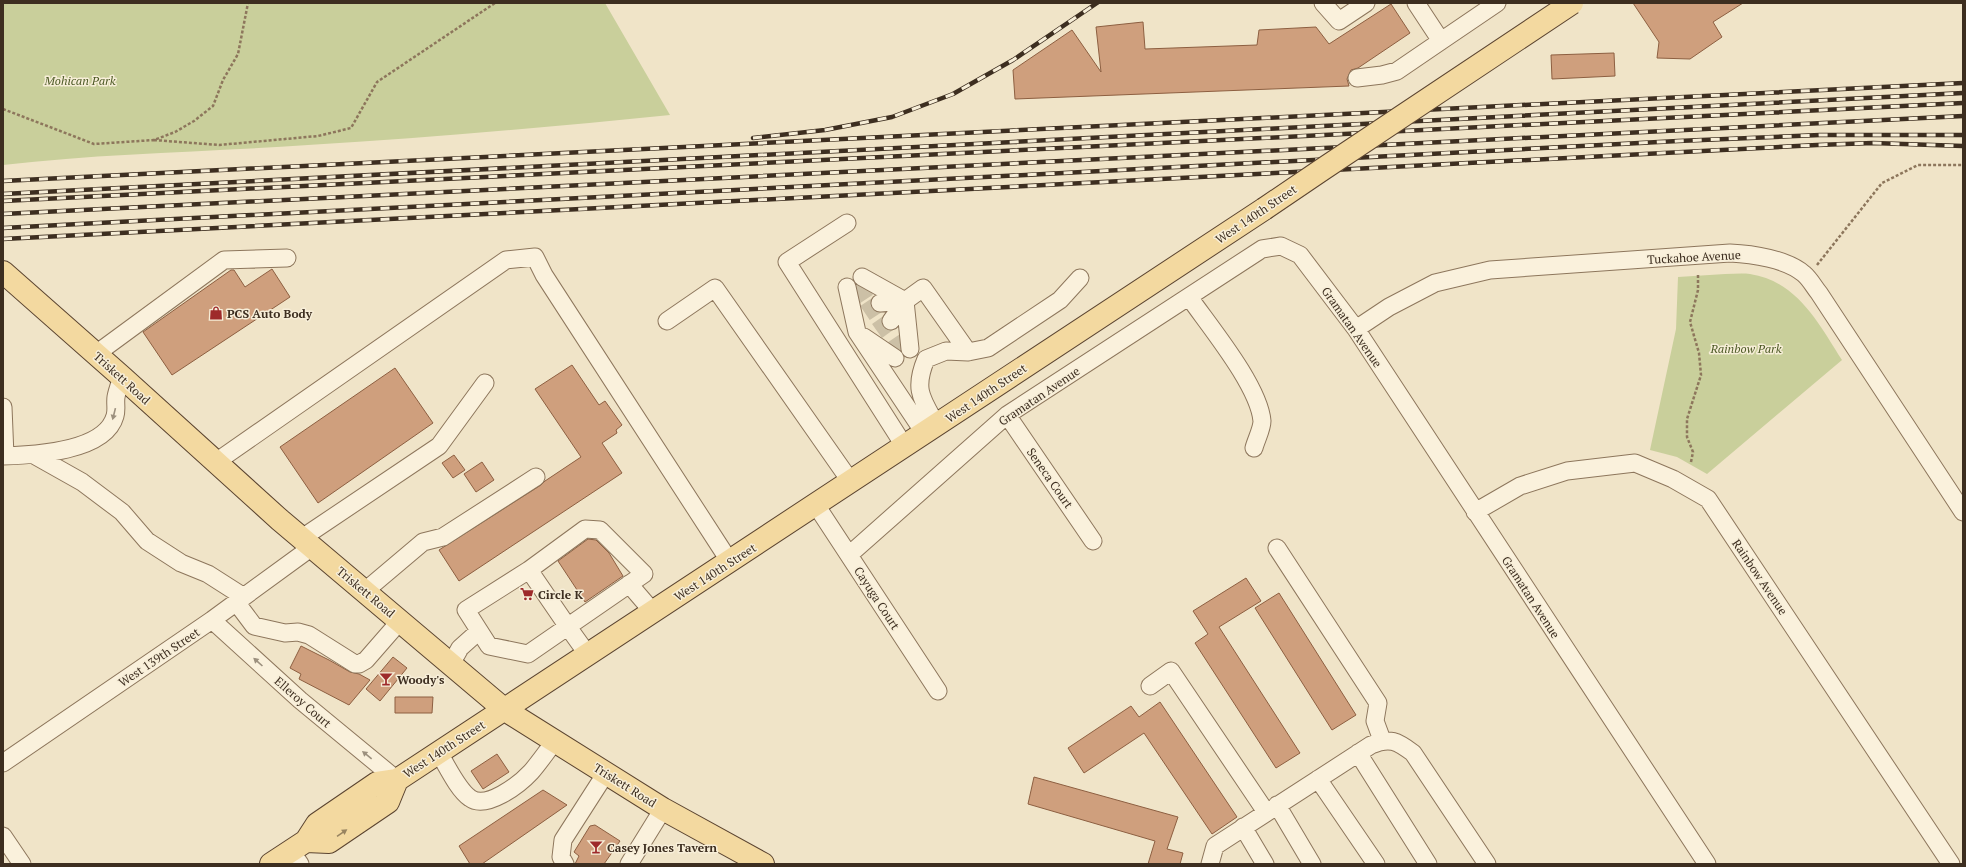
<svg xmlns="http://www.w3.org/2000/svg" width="1966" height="867" viewBox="0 0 1966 867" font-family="'PT Serif',serif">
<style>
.green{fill:#c9cf9b}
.building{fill:#cf9f7d;stroke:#8d5f41}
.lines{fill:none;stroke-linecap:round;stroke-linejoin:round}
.minor-tunnel{stroke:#ccc0a6;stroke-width:17;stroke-dasharray:17 8;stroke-linecap:butt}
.minor-casing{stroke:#8d765c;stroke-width:19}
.major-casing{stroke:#5b4430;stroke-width:24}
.path{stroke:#8d765c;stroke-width:2.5;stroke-dasharray:3 2;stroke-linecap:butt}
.minor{stroke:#faf1dc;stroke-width:17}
.major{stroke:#f3d9a0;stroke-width:22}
.rail-casing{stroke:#3d2e20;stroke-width:4.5}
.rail{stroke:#f7eed8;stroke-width:3;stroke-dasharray:9;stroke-linecap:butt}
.major-bridge-casing{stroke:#5b4430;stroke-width:24;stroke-linecap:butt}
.major-bridge{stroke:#f3d9a0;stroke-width:22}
.oneway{fill:#9c907e}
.oneway2{fill:#988460}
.labels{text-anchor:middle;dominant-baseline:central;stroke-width:3;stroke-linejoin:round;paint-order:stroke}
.park-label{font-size:12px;font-style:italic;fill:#4d5a26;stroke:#f7eed8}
.street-label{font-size:12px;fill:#3d2e20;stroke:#f7eed8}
.poi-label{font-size:12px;font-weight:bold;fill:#3d2e20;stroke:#f7eed8;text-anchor:start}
</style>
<rect width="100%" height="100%" fill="#f0e4c8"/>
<path class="green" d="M3,3H605L670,115C550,127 429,138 308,145C206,152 104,153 3,165Z
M1725,274C1733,274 1742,273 1750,274C1797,281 1819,324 1842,360L1707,474L1677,457L1650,450L1676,329L1678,277Z"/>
<path class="building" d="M1633,3H1743L1713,22L1722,37L1690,59L1657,58L1659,42Z
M1391,4L1410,33L1358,68L1351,70L1347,79L1349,86L1015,99L1013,70L1072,30L1101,72L1096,27L1143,22L1145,49L1257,45L1259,30L1316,27L1329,44Z
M1614,53L1615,76L1552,79L1551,55Z
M272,269L290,297L172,375L143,332L231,270H234L245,287Z
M572,365L599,405L605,401L622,425L616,430L617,433L602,443L622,473L459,581L439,550L541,485L545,481L581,457L535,389Z
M395,368L433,423L318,503L280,447Z
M454,455L465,470L453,478L442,463Z
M482,462L494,480L476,492L464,474Z
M588,539L596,540L609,553L623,576L585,602L558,561Z
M1246,578L1261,601L1219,627L1300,753L1276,768L1195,643L1208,634L1193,611Z
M1279,593L1356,715L1332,730L1255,608Z
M301,646L329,660L350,672L359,674L370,680L349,705L299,679L301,674L290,668Z
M393,657L407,668L380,701L366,689Z
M395,697H433L432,713H395Z
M1160,702L1237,817L1212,834L1144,733L1084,773L1068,748L1131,706L1139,717Z
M497,754L509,772L483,789L471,771Z
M1034,777L1178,817L1167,849L1183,853L1180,864H1148L1155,841L1028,804Z
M543,790L567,805L482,864H470L459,846Z
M595,825L620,841L604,864H575L579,856L574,852L590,826Z"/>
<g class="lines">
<path class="minor-tunnel" d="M854,297L869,287
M865,313L880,303
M877,331L891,321
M890,351L905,341"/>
<g class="minor-casing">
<path id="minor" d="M1323,3L1339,21L1366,3
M1416,3L1441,41L1497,3
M1357,78L1382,75L1397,71L1441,41
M847,223L787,262L905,447
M862,277L905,301
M847,287L857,332L925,434
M1189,297C1210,327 1259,386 1262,421C1262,429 1256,440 1254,448
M905,301L910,349
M880,303L905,301
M667,321L715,288L851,482
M891,321L905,301L923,288L968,352
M1356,329L1389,307L1435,283L1490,270L1730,253C1752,254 1787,259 1804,274C1810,279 1814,287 1819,293L1963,512
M864,337L895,358
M96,354L224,260L287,258
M3,407L5,456
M1007,415L1093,541
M937,426C922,399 913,390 926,359L946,351L968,352L988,348L1060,300L1080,278
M34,455L82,482L122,512L147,541L181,563L208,574L244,597
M3,456C34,455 105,452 115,416C117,410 115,403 116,397C117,391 120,383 122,377
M216,462L506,260L535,257L544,275L730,562
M816,505L938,691
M1475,512L1520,486L1567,471L1635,463L1673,479L1708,499L1951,864
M302,538L439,446L485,383
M1277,548L1378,703L1375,721L1382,740
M849,555L1007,415L1262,249L1281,246L1300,255L1356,329L1707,864
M529,570L585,529L600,530L644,574L528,654L489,646L466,610L529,570L568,627L588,655
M629,584L653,612
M365,591L423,542L443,537L536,477
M236,602L254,626L285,633L298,632L309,635L355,664H359L366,660L400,621
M212,620L300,700L397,780
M451,664L460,648L479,631
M1150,686L1171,671L1266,812
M439,753C447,766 458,790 470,798C486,810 519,785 531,772C539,763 547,751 555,741
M1358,753L1428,864
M3,763L212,620L312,547
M1318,779L1376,864
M1277,805L1312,864
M1243,827L1265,864
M3,836L22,864
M291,851L300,864
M565,864L561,857L563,840L606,773
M629,864L663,809
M1210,864L1215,846L1371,745C1390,737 1397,741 1413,753L1487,864"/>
</g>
<g class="major-casing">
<path id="major" d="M3,272L122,377L280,520L505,710L663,809L763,864
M306,841L329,842L388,802L397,780
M271,864L306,841L317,824L377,783L397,780L1264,209"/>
</g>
<path class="path" d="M3,109L94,144L154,140L175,132L194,121L213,106L223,80L238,54L248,3
M154,140L219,145L318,136L351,128L377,82L495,3
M1817,265L1882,183L1918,165H1963
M1691,462L1693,452L1687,437V419L1701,375L1699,353L1690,322L1698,290V273"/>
<use href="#minor" class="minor"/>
<use href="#major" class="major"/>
<g class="rail-casing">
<path id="rail" d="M753,138L825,130L892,117L953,94L1013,60L1097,3
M3,181L1963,83
M3,194L1963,93
M3,201L1963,103
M3,214L1963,116
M3,228L1678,141L1820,135H1963
M3,239L1817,145L1873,143L1963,146"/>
</g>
<use href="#rail" class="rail"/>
<g class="major-bridge-casing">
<path id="major-bridge" d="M1264,209L1323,169L1572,3"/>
</g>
<use href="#major-bridge" class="major-bridge"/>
</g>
<defs><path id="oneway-solid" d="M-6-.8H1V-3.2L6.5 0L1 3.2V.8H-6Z"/></defs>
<g class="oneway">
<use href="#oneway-solid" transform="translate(114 414) rotate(104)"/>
<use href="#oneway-solid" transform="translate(258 662) rotate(-138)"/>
<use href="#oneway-solid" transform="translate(367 755) rotate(-141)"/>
</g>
<use class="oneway2" href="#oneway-solid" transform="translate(342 833) rotate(-34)"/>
<defs>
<g id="shop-bare" transform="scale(1.08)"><path d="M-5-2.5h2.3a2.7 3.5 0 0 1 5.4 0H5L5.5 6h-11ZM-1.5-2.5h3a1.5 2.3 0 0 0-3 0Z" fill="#9e2a2b" stroke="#f7eed8" stroke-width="2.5" paint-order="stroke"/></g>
<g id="supermarket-bare" transform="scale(1.08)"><path d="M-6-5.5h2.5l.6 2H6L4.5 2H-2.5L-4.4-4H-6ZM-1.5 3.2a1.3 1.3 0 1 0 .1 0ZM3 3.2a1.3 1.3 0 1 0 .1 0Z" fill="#9e2a2b" stroke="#f7eed8" stroke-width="2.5" paint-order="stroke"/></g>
<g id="bar-bare" transform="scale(1.08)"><path d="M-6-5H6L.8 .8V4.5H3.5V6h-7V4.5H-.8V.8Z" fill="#9e2a2b" stroke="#f7eed8" stroke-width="2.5" paint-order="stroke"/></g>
</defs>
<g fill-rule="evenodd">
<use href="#shop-bare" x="216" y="313"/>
<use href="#supermarket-bare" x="527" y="594"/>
<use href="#bar-bare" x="386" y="679"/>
<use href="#bar-bare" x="596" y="847"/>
</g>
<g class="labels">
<g class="park-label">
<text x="80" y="80">Mohican Park</text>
<text x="1746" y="348">Rainbow Park</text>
</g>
<g class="street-label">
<text transform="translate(1256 214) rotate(-34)">West 140th Street</text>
<text transform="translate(1694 257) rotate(-3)">Tuckahoe Avenue</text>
<text transform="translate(1352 327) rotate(55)">Gramatan Avenue</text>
<text transform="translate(122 378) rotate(42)">Triskett Road</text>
<text transform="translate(986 393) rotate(-34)">West 140th Street</text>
<text transform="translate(1039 396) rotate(-34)">Gramatan Avenue</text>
<text transform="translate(1050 478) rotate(55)">Seneca Court</text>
<text transform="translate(715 572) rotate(-33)">West 140th Street</text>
<text transform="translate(1760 577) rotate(56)">Rainbow Avenue</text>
<text transform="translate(366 592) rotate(40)">Triskett Road</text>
<text transform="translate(1531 597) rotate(57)">Gramatan Avenue</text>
<text transform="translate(877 598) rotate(57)">Cayuga Court</text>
<text transform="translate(159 657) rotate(-34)">West 139th Street</text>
<text transform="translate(303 702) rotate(41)">Elleroy Court</text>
<text transform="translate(444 749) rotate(-33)">West 140th Street</text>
<text transform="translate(625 785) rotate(32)">Triskett Road</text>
</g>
<g class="poi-label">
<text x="227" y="313">PCS Auto Body</text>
<text x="538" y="594">Circle K</text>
<text x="397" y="679">Woody's</text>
<text x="607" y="847">Casey Jones Tavern</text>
</g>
</g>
<rect width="1966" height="867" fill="none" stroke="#3d2e20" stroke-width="8"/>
</svg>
